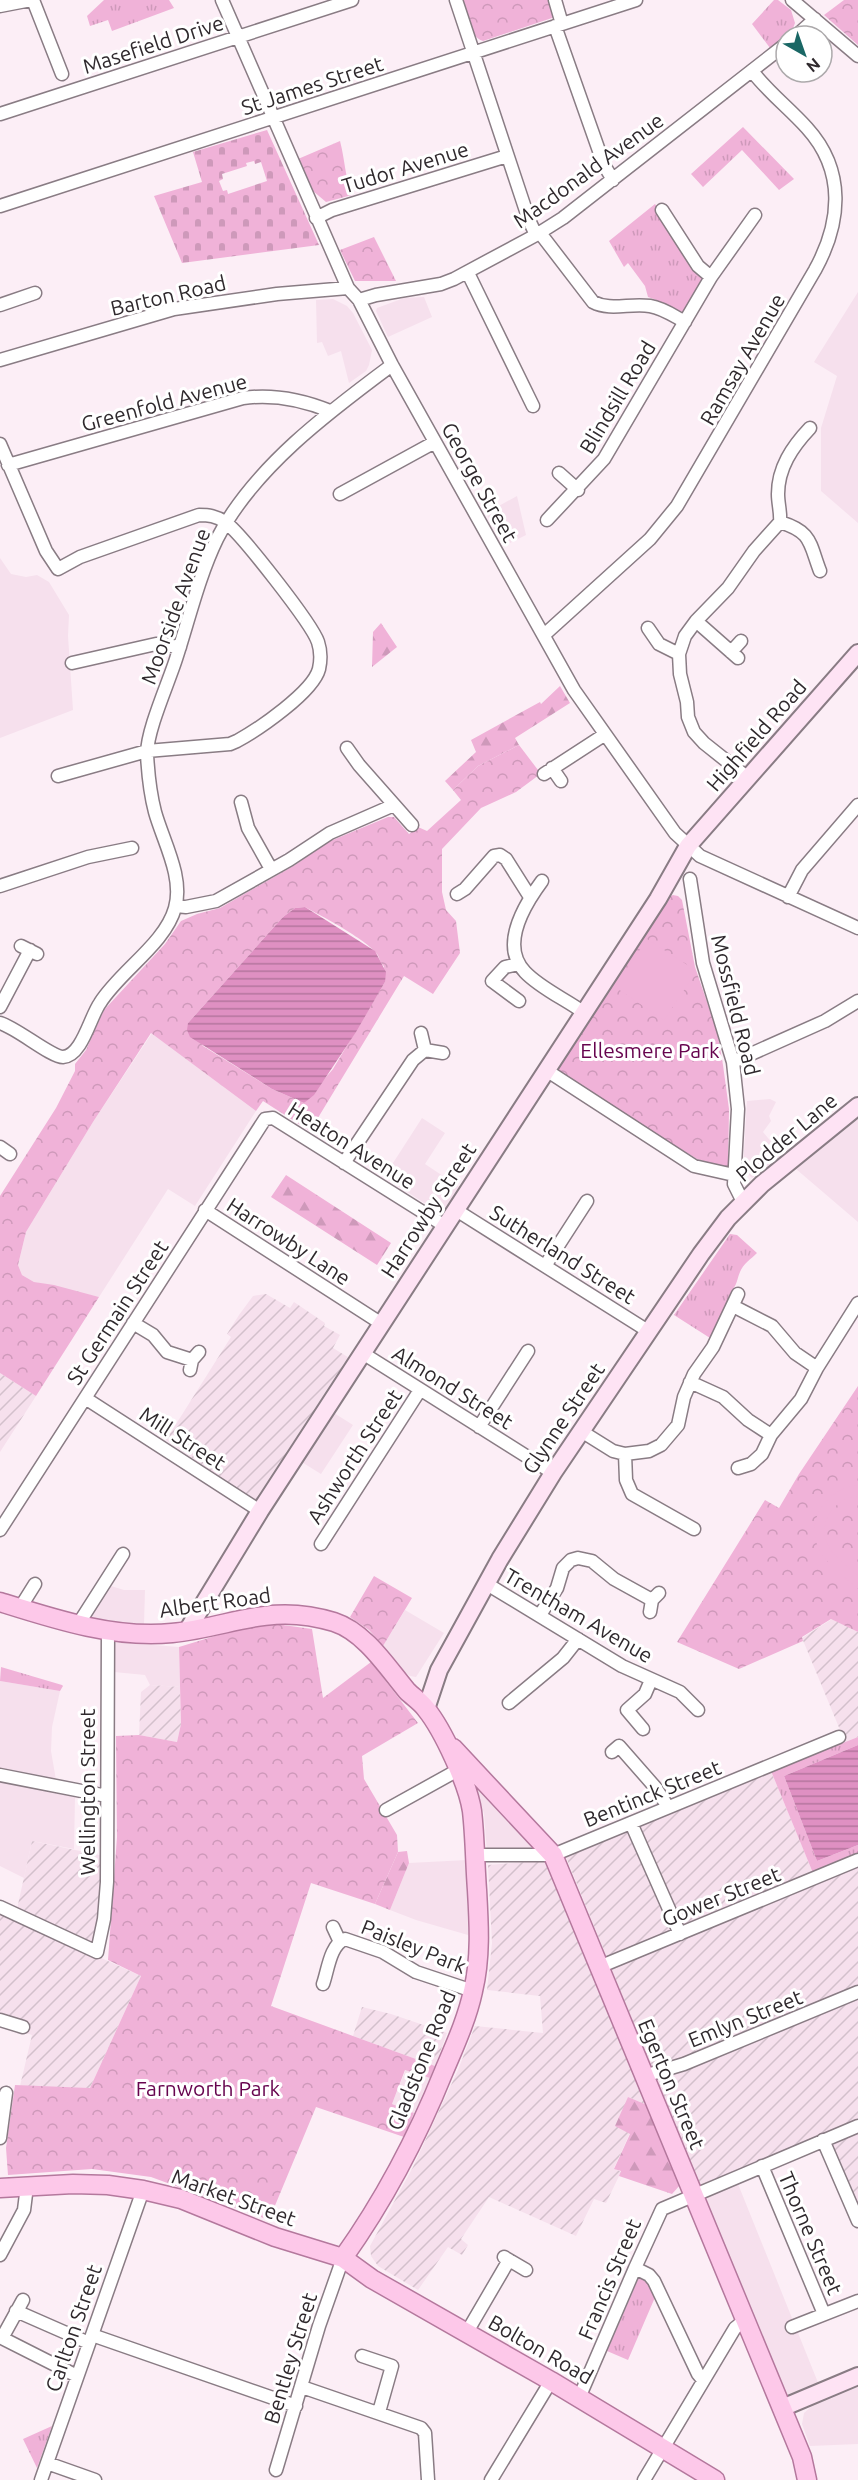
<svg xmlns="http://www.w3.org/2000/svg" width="858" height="2480" viewBox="0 0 858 2480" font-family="Ubuntu,sans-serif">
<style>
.built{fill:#f6e0ed}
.industrial{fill:url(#industrial-furrows)}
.grass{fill:url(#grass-tufts)}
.forest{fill:url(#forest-firs)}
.cemetery{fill:url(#cemetery-stones);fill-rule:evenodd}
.park{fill:url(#park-crowns);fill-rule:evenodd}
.pitch{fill:#f0b2d8}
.water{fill:url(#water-rules)}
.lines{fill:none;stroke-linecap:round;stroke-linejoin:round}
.street-casing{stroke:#897c84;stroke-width:15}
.secondary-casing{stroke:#897c84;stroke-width:20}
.primary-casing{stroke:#b4789d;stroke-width:21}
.street{stroke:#fff;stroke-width:12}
.secondary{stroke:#fee3f4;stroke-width:16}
.primary{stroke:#fdc8e9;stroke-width:18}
.labels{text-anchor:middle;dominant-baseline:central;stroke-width:6;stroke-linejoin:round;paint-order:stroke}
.street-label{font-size:21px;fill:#2f292d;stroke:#fff}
.park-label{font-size:21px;fill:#66044e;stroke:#fff}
</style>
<defs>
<pattern id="industrial-furrows" width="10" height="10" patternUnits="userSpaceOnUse" patternTransform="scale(1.5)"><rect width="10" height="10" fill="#f6e0ed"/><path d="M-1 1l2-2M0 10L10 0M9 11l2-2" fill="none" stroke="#d3c0cc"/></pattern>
<pattern id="grass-tufts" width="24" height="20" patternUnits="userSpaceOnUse" patternTransform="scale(1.5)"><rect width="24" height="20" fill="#f0b2d8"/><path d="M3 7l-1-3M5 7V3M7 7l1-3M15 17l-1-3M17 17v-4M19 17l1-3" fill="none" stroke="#ce99ba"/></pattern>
<pattern id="forest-firs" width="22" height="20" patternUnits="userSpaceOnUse" patternTransform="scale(1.5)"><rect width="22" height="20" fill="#f0b2d8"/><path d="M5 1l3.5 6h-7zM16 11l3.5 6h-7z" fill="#ce99ba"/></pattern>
<pattern id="cemetery-stones" width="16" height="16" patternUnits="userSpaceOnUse" patternTransform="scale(1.5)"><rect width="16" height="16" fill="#f0b2d8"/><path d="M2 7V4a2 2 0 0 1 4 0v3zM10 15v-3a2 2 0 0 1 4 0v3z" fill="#ce99ba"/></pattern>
<pattern id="park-crowns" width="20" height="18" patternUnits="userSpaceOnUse" patternTransform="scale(1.5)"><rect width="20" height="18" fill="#f0b2d8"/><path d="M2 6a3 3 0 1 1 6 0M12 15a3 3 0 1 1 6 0" fill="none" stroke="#ce99ba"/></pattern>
<pattern id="water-rules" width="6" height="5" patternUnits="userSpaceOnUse" patternTransform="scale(1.5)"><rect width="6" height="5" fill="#df90c2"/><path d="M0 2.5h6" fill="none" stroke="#b5769e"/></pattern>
</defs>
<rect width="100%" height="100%" fill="#fceef6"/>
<path class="built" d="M858,292V523L821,491V428L837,376L814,362Z
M424,297L432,317L388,337L376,311L377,308L404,298Z
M333,299L347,306L353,313L372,350L369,365L366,371L349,383L341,351L328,356L322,342L317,343L316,300Z
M517,496L526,535L504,546L486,513Z
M0,558L11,574L26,577L37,575L49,582L69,615L68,636L73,710L0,738Z
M152,1033L256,1111L195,1206L168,1189L99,1297L34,1282L22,1275L18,1265L26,1232L93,1122Z
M770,1099L776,1102L769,1116L771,1121L763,1132L782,1155L752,1178L743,1169L747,1101Z
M422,1118L445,1133L425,1164L461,1188L443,1215L384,1177Z
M858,1119V1222L796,1169Z
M334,1413L353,1425L321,1474L300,1461Z
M111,1586L124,1590H145L144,1624L123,1623L89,1617Z
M405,1610L444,1633L416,1677L410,1676L396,1665L383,1646Z
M115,1642L179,1647L180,1687L150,1685L145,1675L114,1672Z
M0,1681L60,1691L52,1727L51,1751L56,1780L53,1793L75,1797L74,1849L32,1841L24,1878L0,1866Z
M478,1787L540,1848L487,1853L484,1813L476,1789Z
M467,1860L468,1935L416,1920L390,1910L409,1863Z
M406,2069L430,2078L414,2113L392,2104Z
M738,2184L819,2385L787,2398L704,2197Z
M858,2382V2444L810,2446L802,2424L804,2413L821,2398Z"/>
<path class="industrial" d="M266,1294L290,1308L294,1302L325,1323L324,1326L340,1335L333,1348L351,1359L257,1503L166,1440L231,1337L227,1334L239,1315L253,1296Z
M0,1373L36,1396L0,1452Z
M832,1619L858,1632V1737L845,1742L802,1638Z
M150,1685L180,1687L181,1724L177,1742L139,1735L141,1692Z
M771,1771L813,1873L858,1853V2208L831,2145L704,2197L566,1857Z
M32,1841L104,1856L99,1918L93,1944L17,1909Z
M551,1860L652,2107L628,2097L630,2133L614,2168L621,2172L606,2203L594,2199L576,2236L489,2197L461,2239L468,2245L462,2255L448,2247L418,2290L378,2266L371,2256L370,2246L413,2167L458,2070L475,2026L543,2033L540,1996L487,1990L492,1943L488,1865Z
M0,1912L141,1976L90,2088L20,2086L32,2035L23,2032L0,2015Z
M362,2007L391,2014L447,2033L435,2066L353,2036Z"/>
<path class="grass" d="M104,0H169L174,8L112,31L108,20L90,26L87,16Z
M774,0H778L791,10L795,23L792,31L770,48L752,24Z
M743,127L794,179L779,190L742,150L703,187L691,174Z
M655,204L704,276L683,312C670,310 660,300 648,297L645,286L628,263L624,267L609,241Z
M730,1234L737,1235L757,1253C751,1259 743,1264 740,1272C737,1279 737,1285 732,1290L710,1338L674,1315Z
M1,1667L62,1685L63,1686L60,1691L0,1681Z
M858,1737V1745L784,1776L817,1861L858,1845V1853L813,1873L771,1771Z
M639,2277L647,2278L656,2295L628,2360L607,2351Z
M52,2426L37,2468L23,2439Z"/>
<path class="forest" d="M381,623L397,647L372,667L373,632Z
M560,686L570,703L515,738L519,745L478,766L453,790L445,781L476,752L471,740L540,702L541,704Z
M286,1175L391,1243L377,1265L271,1197Z
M407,1851L409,1863L390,1910L375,1904L398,1852Z
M628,2097L652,2107L681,2184L672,2194L619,2176L621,2171L614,2169L630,2134L615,2126Z"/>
<path class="cemetery" d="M267,130L319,245L182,263L154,196L202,182L193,152ZM254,161L255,164L261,162L267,181L228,194L227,190L223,191L219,181L223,179L222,174L247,166L246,163Z"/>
<path class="park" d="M461,0H549L555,17L483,41C469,37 466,13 461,0Z
M844,0H858V45L824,15Z
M340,141C345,160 345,177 352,195L326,202L313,191L298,159Z
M374,237L396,281H355L340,250Z
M519,745L538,770L539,775L516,792L481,808L442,849V892L446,910L456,921L460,953L433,994L404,976L310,1131L263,1101L256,1111L151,1033L93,1122L26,1232L18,1265L22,1275L34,1282L54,1285L99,1297L36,1396L0,1373V1196L56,1108L75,1071V1064L86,1050L104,1010L165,944L181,921L197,914L220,908L295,865L328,842L388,817H394L409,834L418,827L427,831L461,800L453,790L478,766ZM305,907C323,917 364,938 377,954C380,958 379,962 384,966L385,982L333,1069L304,1103L272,1089L203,1046L188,1023L283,917L295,908Z
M673,895L678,896L682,900L695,967L717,1031L723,1065L729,1109L728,1169L697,1159L553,1071L667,898Z
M858,1386V1632L831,1619L802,1637L803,1641L739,1669L677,1642L765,1500L779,1508L799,1474Z
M374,1576L412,1598L383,1646L369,1630L350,1617Z
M261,1622L312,1629L323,1698L371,1662L418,1723L362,1756L364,1779L397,1835L398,1852L375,1904L311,1883L271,2006L435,2066L430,2078L405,2070L392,2104L414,2113L404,2137L316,2107L269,2220L151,2177L92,2169L8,2175L6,2148L15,2085L90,2088L141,1976L108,1960L117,1837L116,1736L139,1735L177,1742L181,1724L179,1647Z"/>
<path class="pitch" d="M647,939L689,966L693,977L664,1020L615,987Z
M858,1485V1496C833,1498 815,1526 830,1549C837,1559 849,1567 858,1576V1589C845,1577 827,1565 819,1549C804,1520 828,1488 858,1485Z"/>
<path class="water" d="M305,907L375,951L386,972L385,982L356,1032L314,1095L304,1103L272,1089L190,1037L187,1030L188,1023L283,917L295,908Z
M858,1745V1845L817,1861L784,1776Z"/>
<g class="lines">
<g class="street-casing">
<path id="street" d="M33,0L62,74
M222,0L348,288L359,300L392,365L574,690L675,833L700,856L858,928
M456,0L529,220L536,235
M555,0L562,24
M792,0L858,56
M0,6L31,0
M555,26L604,165L613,180
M796,36L815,19
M0,114L352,0
M0,206L636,0
M662,210L698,266L711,277
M316,218L332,210L507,156
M540,233L593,302C610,311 630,303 650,306C663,308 674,316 685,322
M468,273L533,406
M359,300L376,295L441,284L454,279L536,235L563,218L786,44
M0,305L35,293
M0,360L174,309L277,294L348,288
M0,444L46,551L58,569L80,557L199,515C209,515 216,516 225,522C240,532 312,624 318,642C321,651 321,660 319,669C313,692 259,729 237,741L230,744L147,751L58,776
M8,465L243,398C272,394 303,400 330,411
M559,473L578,490
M340,494L435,442
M547,520L604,459L711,277L755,215
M780,522C812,532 809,542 820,571
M696,621L738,658
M648,628L659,644L679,654
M544,635L650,539L677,506L815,270C841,223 846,171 807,128C789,108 768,92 752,71
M731,652L741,641
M72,663L156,644L180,647
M347,748L359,765L412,825
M552,768L561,781
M544,774L604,735
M748,778L704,743L694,732L688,717L687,702L680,674L679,654L685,636L696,621L728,588L754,551L780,522C781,513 778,504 778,494C778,468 792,447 810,428
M241,802L248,828L271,869
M690,879L703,963L733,1062L738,1109L734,1184L743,1202
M542,881C525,904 499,945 525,972C540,988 565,999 583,1012
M0,886L88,857L132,848
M457,894L465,889L494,856L500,855L506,859L530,897
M788,897L802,870L858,805
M176,906L186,907L216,901L289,860L330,833L394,805
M21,946L37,954
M519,964L505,967L492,981L519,1001
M0,1007L30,950
M0,1023C17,1028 51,1057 63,1057C82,1056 90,1017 100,1003C120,971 165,944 175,908C184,877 163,841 155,812C150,793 148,773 147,754C147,730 168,684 176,659C189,619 199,576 217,539C253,468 330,411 392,365
M421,1033L425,1050L443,1053
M733,1062L825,1021L858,1001
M546,1070L694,1166L734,1175
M0,1147L10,1154
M344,1163L413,1060L425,1050
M205,1210L382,1324
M456,1210L648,1331
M545,1266L587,1201
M733,1306L772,1326L795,1353L817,1368
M133,1323L153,1335L167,1352L192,1360
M364,1354L553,1473
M190,1370L192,1360L199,1352
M690,1382L723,1397L748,1420L771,1435
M85,1398L260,1511
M479,1427L528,1351
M581,1431L613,1451L625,1454L649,1451L661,1445L678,1425L684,1397L694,1374L713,1347L738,1294
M625,1454L626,1480L632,1494L694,1529
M738,1468L751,1464L762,1454L771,1435L801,1399L817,1368L858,1303
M0,1530L265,1119L273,1118L445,1226
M321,1544L420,1390
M487,1584L622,1666L680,1692L698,1710
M20,1608L35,1584
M650,1612L652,1600L659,1593
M540,1615L557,1588L563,1568L571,1560L578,1558L592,1561L614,1579L652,1600
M79,1623L123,1554
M509,1703L563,1658L578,1639
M643,1729L627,1710L645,1694L651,1680
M612,1752L619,1746L655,1787L668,1807
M0,1775L107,1796
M386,1810L458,1770
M631,1823L680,1934
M475,1855H553L839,1737
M0,1907L97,1952L104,1919L107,1882L108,1630
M333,1927L340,1942
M599,1967L858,1860
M323,1984C328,1970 330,1945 345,1939L383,1952L416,1972L473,1991
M0,2020L23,2027
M644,2076L684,2064L858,1992
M0,2138L6,2093
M823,2140L858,2221
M762,2166L824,2314
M0,2255L24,2210L27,2186
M504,2257L526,2270
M635,2268L649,2275L654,2281L698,2374L703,2380
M16,2311L89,2343
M792,2327L858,2301
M467,2332L509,2260
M92,2335L296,2406
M0,2337L77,2376
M2,2338L23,2300
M362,2356L392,2366L379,2412
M302,2387L421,2428L425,2433L428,2480
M579,2398L635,2268L662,2209L858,2126
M47,2463L95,2480
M276,2470L319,2326L343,2258
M41,2480L143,2190
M491,2480L551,2381
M644,2480L735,2328L745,2320"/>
</g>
<g class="secondary-casing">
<path id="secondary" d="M187,1631L260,1511L658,899L688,846L858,653
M426,1709L439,1670L500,1559L553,1473L701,1254L728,1218L762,1184L858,1106
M782,2408L858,2376"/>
</g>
<g class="primary-casing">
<path id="primary" d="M0,1602C54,1619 115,1639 172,1633C233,1627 269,1602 334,1622C365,1632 387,1667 407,1691C413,1697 421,1702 426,1709C443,1730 468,1784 472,1811C475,1837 475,1864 477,1890C479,1924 481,1958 473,1991C467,2019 455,2045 444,2071C417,2138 385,2199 343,2258
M453,1748L553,1855L802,2457L807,2480
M0,2188L73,2184L108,2185L143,2190L181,2199L275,2237L343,2258L372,2279L551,2381L715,2480"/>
</g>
<use href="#street" class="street"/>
<use href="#secondary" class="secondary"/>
<use href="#primary" class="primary"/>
</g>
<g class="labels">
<g class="street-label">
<text transform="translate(153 44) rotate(-18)">Masefield Drive</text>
<text transform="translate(312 85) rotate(-18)">St James Street</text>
<text transform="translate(405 167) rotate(-17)">Tudor Avenue</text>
<text transform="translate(588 170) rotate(-36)">Macdonald Avenue</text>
<text transform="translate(168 295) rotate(-13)">Barton Road</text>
<text transform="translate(742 359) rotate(-60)">Ramsay Avenue</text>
<text transform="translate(617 397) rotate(-59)">Blindsill Road</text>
<text transform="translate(164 402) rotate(-15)">Greenfold Avenue</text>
<text transform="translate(480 482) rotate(61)">George Street</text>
<text transform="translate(175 606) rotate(-70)">Moorside Avenue</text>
<text transform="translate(756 735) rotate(-49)">Highfield Road</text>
<text transform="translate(736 1005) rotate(76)">Mossfield Road</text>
<text transform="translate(786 1137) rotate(-40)">Plodder Lane</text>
<text transform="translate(352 1145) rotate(32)">Heaton Avenue</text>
<text transform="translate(428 1210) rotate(-57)">Harrowby Street</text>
<text transform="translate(289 1241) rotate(33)">Harrowby Lane</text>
<text transform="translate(563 1254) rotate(32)">Sutherland Street</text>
<text transform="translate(117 1312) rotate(-57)">St Germain Street</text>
<text transform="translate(453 1387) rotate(32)">Almond Street</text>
<text transform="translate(563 1418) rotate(-56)">Glynne Street</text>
<text transform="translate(183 1438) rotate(33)">Mill Street</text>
<text transform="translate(354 1456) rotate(-57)">Ashworth Street</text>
<text transform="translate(215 1602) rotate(-8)">Albert Road</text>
<text transform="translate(579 1615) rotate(30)">Trentham Avenue</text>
<text transform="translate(87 1792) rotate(-90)">Wellington Street</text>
<text transform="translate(652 1793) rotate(-22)">Bentinck Street</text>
<text transform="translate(721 1896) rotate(-22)">Gower Street</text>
<text transform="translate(414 1946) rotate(22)">Paisley Park</text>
<text transform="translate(745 2018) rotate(-22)">Emlyn Street</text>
<text transform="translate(421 2060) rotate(-68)">Gladstone Road</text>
<text transform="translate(672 2084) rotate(67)">Egerton Street</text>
<text transform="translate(234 2197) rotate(20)">Market Street</text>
<text transform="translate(811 2233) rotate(67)">Thorne Street</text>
<text transform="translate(609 2279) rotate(-67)">Francis Street</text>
<text transform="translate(73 2328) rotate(-71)">Carlton Street</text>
<text transform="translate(541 2349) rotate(30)">Bolton Road</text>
<text transform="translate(290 2358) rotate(-73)">Bentley Street</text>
</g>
<g class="park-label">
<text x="650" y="1050">Ellesmere Park</text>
<text x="208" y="2088">Farnworth Park</text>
</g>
</g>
<g transform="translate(804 54) rotate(140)"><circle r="28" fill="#ffffff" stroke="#aca9ab" stroke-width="1.5"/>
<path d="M0-4.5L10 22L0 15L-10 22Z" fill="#1a6765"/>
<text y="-9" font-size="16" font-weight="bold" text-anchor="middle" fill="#2f292d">N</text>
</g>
</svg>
